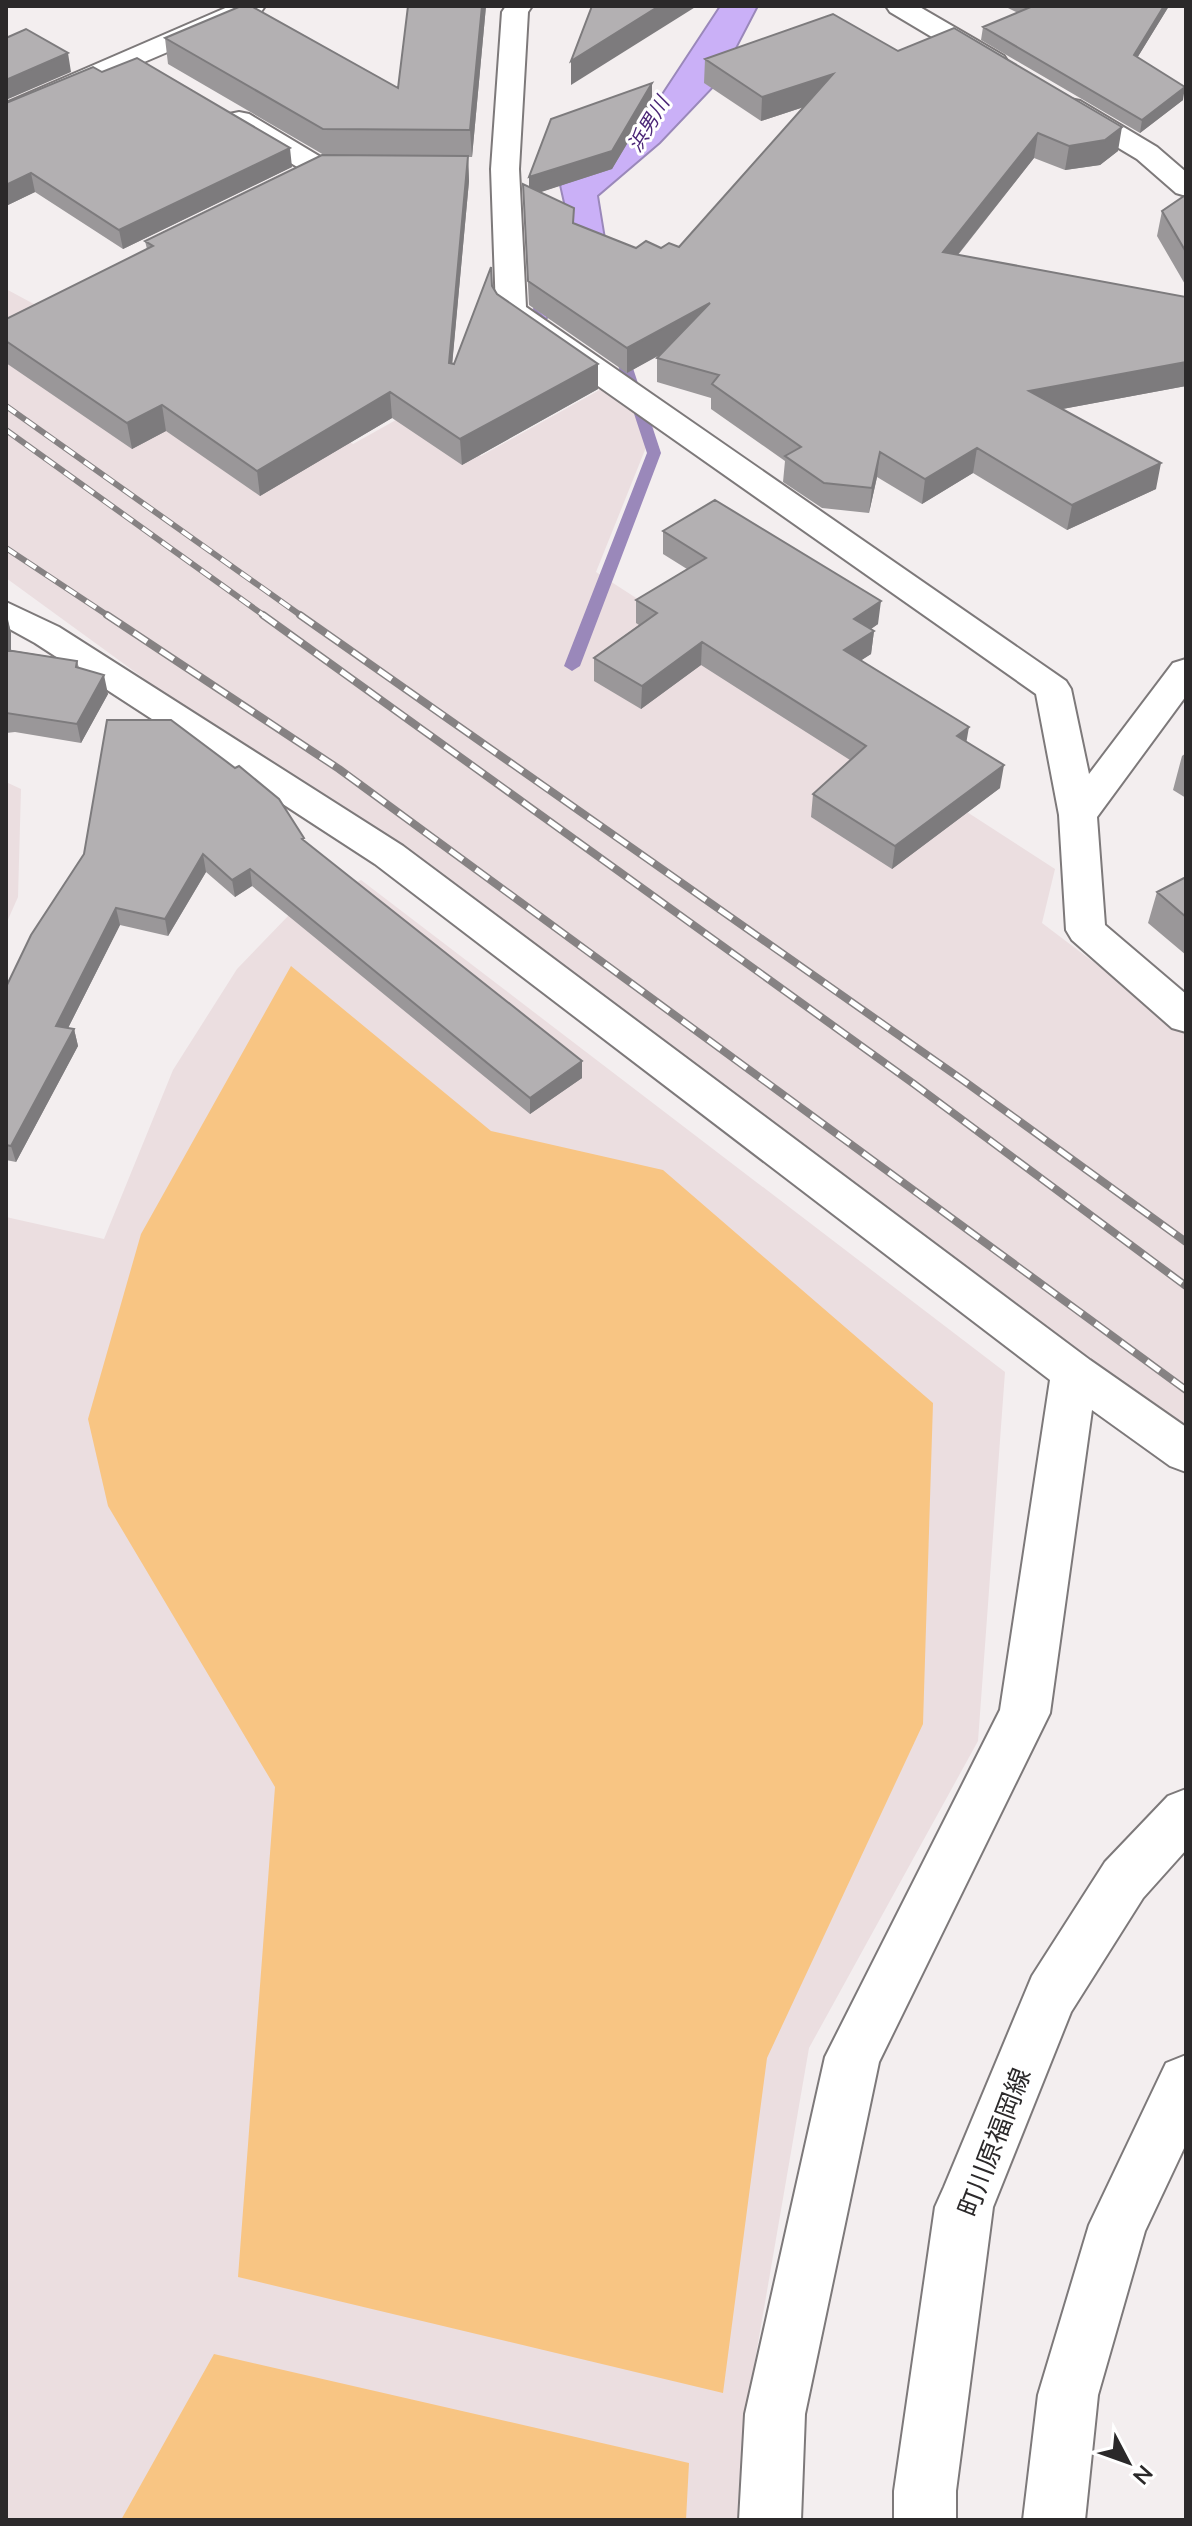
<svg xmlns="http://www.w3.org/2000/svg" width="1192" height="2526" viewBox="0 0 1192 2526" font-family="Mulish,'Noto Sans JP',sans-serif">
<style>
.built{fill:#ebdee0}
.green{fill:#f8c583}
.water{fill:#cab0f7;stroke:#9a88ba;stroke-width:2}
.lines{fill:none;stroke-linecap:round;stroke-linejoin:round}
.stream{fill:#9a88ba;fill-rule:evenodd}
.minor-casing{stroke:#7d797a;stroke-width:4}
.secondary-casing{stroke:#7d797a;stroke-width:4}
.minor{fill:#fff;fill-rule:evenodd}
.secondary{fill:#fff;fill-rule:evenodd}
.rail-far1-casing{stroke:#868283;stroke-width:6}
.rail-casing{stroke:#868283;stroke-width:8}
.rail-far1{stroke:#fff;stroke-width:4;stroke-dasharray:12;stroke-linecap:butt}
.rail{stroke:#fff;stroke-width:5;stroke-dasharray:16;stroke-linecap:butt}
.wall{fill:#9a9799}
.shaded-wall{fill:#7d7b7d}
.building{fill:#b3b0b2;stroke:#7d7b7d;stroke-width:2}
.labels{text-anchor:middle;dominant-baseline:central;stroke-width:6;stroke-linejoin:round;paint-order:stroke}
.far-water-label{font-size:20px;font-style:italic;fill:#4b2677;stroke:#fff}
.near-street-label{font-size:26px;fill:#2b292a;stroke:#fff}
</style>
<rect width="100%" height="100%" fill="#f3eeef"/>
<path class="built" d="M6,289L45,310L236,374L353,444L412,411L481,456L612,383L659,415L596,572L1055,869L1042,923L1186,1032V1437L6,578Z
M6,782L21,789L18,897L6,924Z
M361,880L1005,1372L978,1741L809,2048L753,2372L742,2520H6V1217L104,1239L173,1070L237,969L290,914Z"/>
<path class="green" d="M291,966L491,1131L663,1170L933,1403L923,1724L767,2058L723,2393L238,2277L275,1787L108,1506L88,1419L141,1234Z
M214,2354L689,2463L686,2520H121Z"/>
<path class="water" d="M720,6H758L719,81L660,143L598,196L608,257L546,319L534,309L578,265L560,185L614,157L647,117Z"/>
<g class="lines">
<path class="stream" d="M619,343L626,347L661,453L580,666L572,671L564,666L647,453L612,347Z"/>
<g class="minor-casing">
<path id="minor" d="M230,6H265L261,12L6,121V103Z
M506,6H532L528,12L519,169L526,307L1066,681L1071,689L1089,774L1173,663L1186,659V696L1097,817L1105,925L1186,994V1032L1172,1028L1072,940L1066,930L1059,815L1036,694L500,317L496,311L491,169L502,12Z
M239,112L249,114L329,162L333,168L329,174L319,177L309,174L229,126L225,120L229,114Z
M6,602L59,627L403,846L1090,1360L1186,1427V1472L1170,1466L1092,1410L1050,1713L879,2062L805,2414L801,2520H739L745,2414L825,2057L1000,1710L1050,1380L375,864L35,643L6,627Z
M1186,2055V2144L1145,2231L1098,2395L1085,2520H1023L1038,2395L1089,2225L1166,2063Z"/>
</g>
<g class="secondary-casing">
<path id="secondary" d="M886,6H918L1004,56L1008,62L1004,68H984L890,12Z
M1070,99L1080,101L1157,147L1186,172V196L1176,193L1137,159L1060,113L1056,107L1060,101Z
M1186,1789V1850L1143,1898L1071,2012L993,2207L956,2491V2520H894V2491L935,2207L944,2187L1032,1976L1105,1862L1168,1796Z"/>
</g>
<use href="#minor" class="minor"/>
<use href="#secondary" class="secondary"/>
<g class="rail-far1-casing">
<path id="rail-far1" d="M6,406L303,617
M6,430L266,617
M6,548L110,617"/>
</g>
<g class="rail-casing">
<path id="rail" d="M107,615L339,769L1186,1390
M263,615L914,1084L1186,1286
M300,615L964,1081L1186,1242"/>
</g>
<use href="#rail-far1" class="rail-far1"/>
<use href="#rail" class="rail"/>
</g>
<path class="wall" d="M408,6H486L472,157H468L469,181L452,364H454L492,286L497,294L598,389L462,465L392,418L260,496L166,431L132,449L6,363V319L147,249L145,241L324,155L168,64L165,38L398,88Z
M1004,6H1169L1137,58L1183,100L1140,133L981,40L983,27L1018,13Z
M898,51L1118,151L1100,165L1065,170L1034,158L958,255L1186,297V386L1062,409L1156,489L1067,530L973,473L922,504L877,477L869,513L822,508L783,482L785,461L711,409V398L657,382V358L660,354L627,373L529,305L523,184L529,187V177L652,83V102L612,169L540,192L574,224L636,248L679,247L804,107L761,121L704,83L705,59Z
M6,103L292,167L123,249L35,192L8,205L6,203Z
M1186,198V286L1157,236L1162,211Z
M663,531L878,624L871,629L874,631L871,654L861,660L967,742L1000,788L892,869L811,817L813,794L850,760L701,665L641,709L594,681V658L639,625L636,623V600L687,569L663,554Z
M6,614L11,633V650L77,661L79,668L108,694L81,743L15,732L6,733Z
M1186,753V798L1173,790L1182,756Z
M304,838V841L582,1078L530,1114L252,886L235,897L206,872L168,936L120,925L68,1028L74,1029L78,1046L16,1162L6,1160V987L84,854Z
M1186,877V955L1148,923L1157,892Z"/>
<path class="shaded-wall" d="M482,6H486L472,157L470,130Z
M659,6H697L571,85V61Z
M1164,6H1169L1131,68L1134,55Z
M68,53L71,72L6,100V80Z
M833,74L831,98L761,121L762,97Z
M652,83V102L612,169L529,196V177Z
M1185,87L1183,100L1140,133L1142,120Z
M1122,127L1118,151L1100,165L1065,170L1069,146Z
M1038,133L1034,158L940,277L943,252Z
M290,148L292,167L123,249L119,230Z
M468,156L469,181L450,388L449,363Z
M31,173L35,192L8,205L6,196V185Z
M710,303L709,328L627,373V348Z
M1186,362V386L1025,416L1029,391Z
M598,364V389L462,465L460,439Z
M390,392L392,418L260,496L257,471Z
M162,405L166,431L132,449L127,423Z
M977,448L973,473L922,504L925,479Z
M880,452L877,477L869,513L872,488Z
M1161,463L1156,489L1067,530L1072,505Z
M881,601L878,624L852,642L854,619Z
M7,615L11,633V668L6,650Z
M874,631L871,654L842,673L844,650Z
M702,642L701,665L641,709L642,686Z
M104,675L108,694L81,743L77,724Z
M969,727L965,750L957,736Z
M1004,765L1000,788L892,869L895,846Z
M203,854L206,872L168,936L165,919Z
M250,869L252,886L235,897L232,880Z
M116,908L120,925L61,1042L56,1026Z
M74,1029L78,1046L16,1162L11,1146Z
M582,1061V1078L530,1114V1098Z"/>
<path class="building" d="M241,6H251L398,88L408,6H482L470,130L323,129L165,38Z
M592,6H659L571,61Z
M1033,6H1164L1134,55L1185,87L1142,120L983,27Z
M833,14L898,51L954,28L1122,127L1105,140L1069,146L1038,133L943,252L1186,297V362L1029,391L1161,463L1072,505L977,448L925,479L880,452L872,488L824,483L785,456L801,447L712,384L719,375L657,358L710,303L627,348L528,281L523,184L574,208L573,223L636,248L646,241L661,248L669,243L679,247L833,74L762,97L705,59Z
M26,29L68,53L6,80V38Z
M137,58L290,148L119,230L31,173L6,185V103L93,67L102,72Z
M652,83L612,151L529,177L551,119Z
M322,155L468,156L449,363L454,364L491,267L492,286L497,294L598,364L460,439L390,392L257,471L162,405L127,423L6,341V319L153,246L145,241Z
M1184,196L1186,198V252L1162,211Z
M715,500L881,601L854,619L874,631L844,650L969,727L957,736L1004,765L895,846L813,794L866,746L702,642L642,686L594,658L657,613L636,600L706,558L663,531Z
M6,614V650L77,661L76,667L104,675L77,724L6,713Z
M107,720H171L235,768L239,766L279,799L304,838L302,839L582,1061L530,1098L250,869L232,880L203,854L165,919L116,908L56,1026L74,1029L11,1146L6,1145V987L31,935L84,854Z
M1186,877V917L1157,892Z"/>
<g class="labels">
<g class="far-water-label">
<text transform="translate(648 124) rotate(-59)">浜男川</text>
</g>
<g class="near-street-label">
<text transform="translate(994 2142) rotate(-69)">町川原福岡線</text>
</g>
</g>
<rect width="1192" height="2526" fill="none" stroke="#2b292a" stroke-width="16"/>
<g transform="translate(1128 2462) rotate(131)" stroke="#ffffff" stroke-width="6" paint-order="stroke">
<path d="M0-6L14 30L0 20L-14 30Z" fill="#2b292a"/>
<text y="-12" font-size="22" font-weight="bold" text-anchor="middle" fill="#2b292a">N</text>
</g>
</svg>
